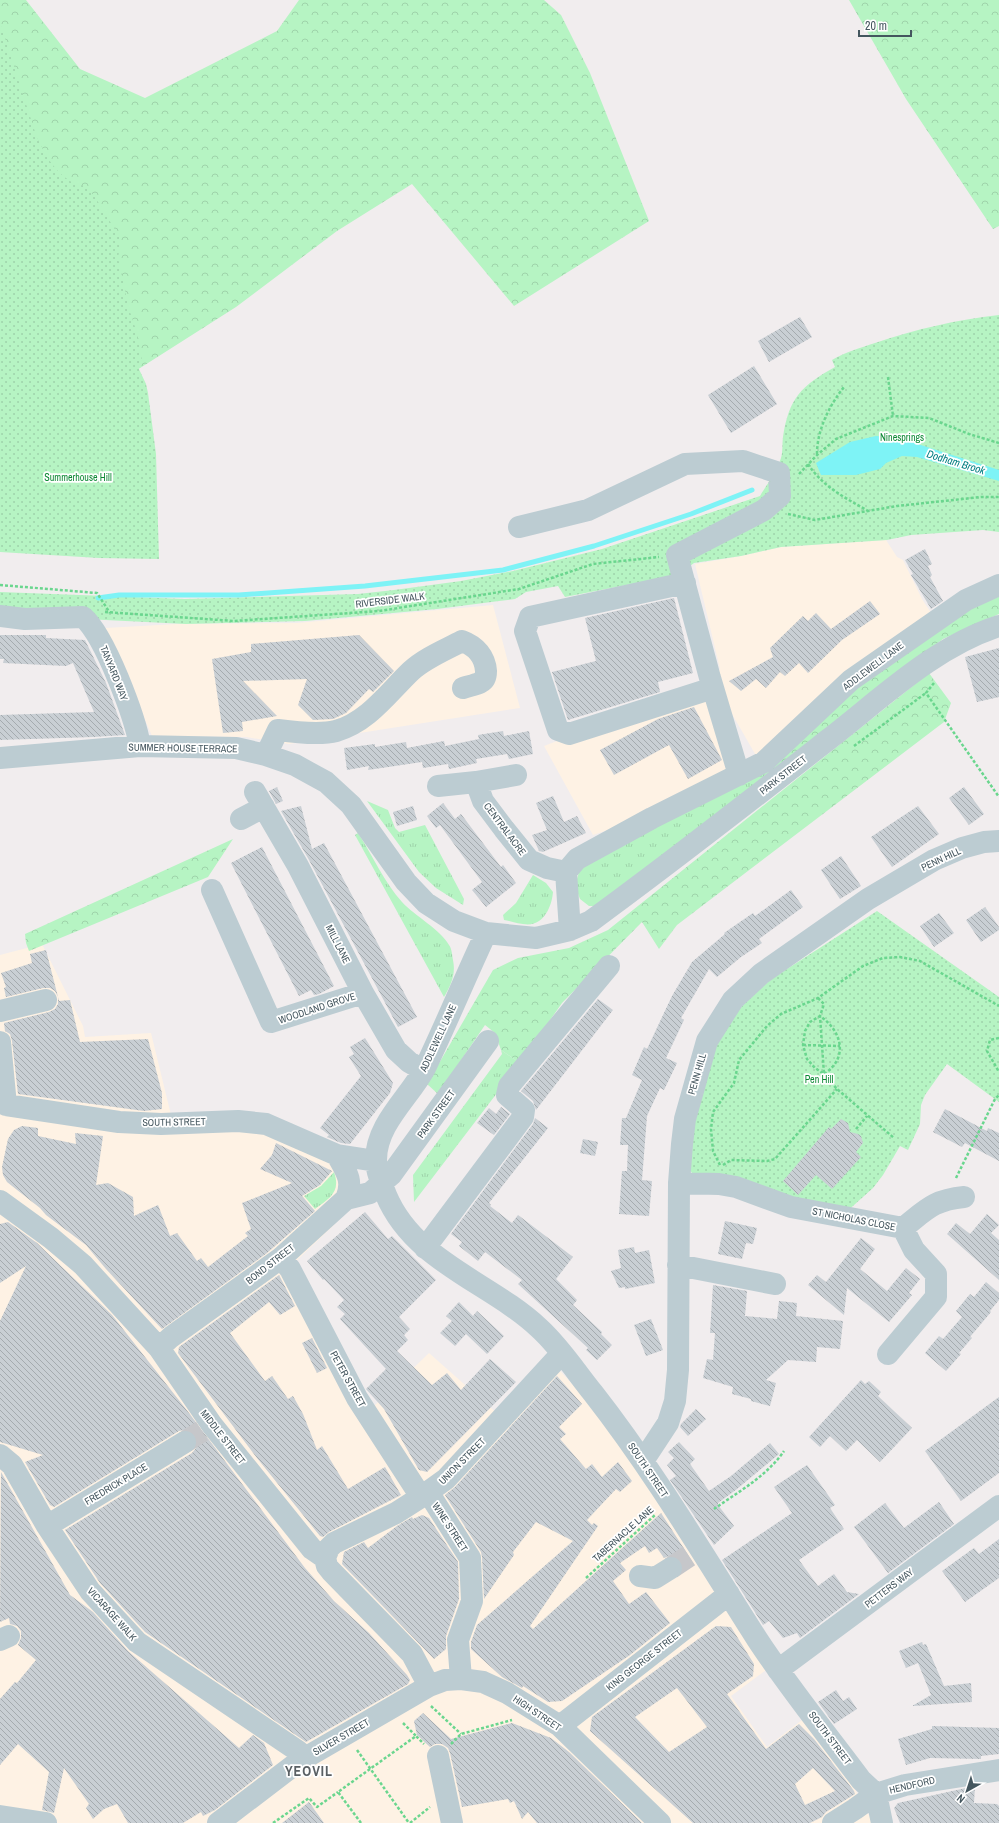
<svg xmlns="http://www.w3.org/2000/svg" width="999" height="1823" viewBox="0 0 999 1823" font-family="'Archivo Narrow',sans-serif">
<style>
.commercial{fill:#fef2e4}
.grass{fill:url(#grass-tufts)}
.forest{fill:url(#forest-crowns)}
.park{fill:url(#park-dots)}
.water{fill:#7ef3f6}
.lines{fill:none;stroke-linecap:round;stroke-linejoin:round}
.stream{stroke:#7ef3f6;stroke-width:5}
.building{fill:url(#building-back-hatch);fill-rule:evenodd}
.minor-tunnel{stroke:#c6c7ca;stroke-width:22;stroke-dasharray:22 11;stroke-linecap:butt}
.path{stroke:#6ad68e;stroke-width:2.5;stroke-dasharray:3 2;stroke-linecap:butt}
.minor{stroke:#bcccd2;stroke-width:22}
.labels{text-anchor:middle;dominant-baseline:central;stroke-width:3.5;stroke-linejoin:round;paint-order:stroke}
.park-label{font-size:10px;fill:#0c8834;stroke:#fff}
.street-label{font-size:10px;fill:#44565e;stroke:#fff}
.water-label{font-size:11px;font-style:italic;fill:#057f83;stroke:#fff}
.district-label{font-size:14px;font-weight:bold;letter-spacing:1px;fill:#5a6064;stroke:#fff}
</style>
<defs>
<pattern id="grass-tufts" width="24" height="20" patternUnits="userSpaceOnUse"><rect width="24" height="20" fill="#b6f4c3"/><path d="M3 7l-1-3M5 7V3M7 7l1-3M15 17l-1-3M17 17v-4M19 17l1-3" fill="none" stroke="#9ed3aa"/></pattern>
<pattern id="forest-crowns" width="20" height="18" patternUnits="userSpaceOnUse"><rect width="20" height="18" fill="#b6f4c3"/><path d="M2 6a3 3 0 1 1 6 0M12 15a3 3 0 1 1 6 0" fill="none" stroke="#9ed3aa"/></pattern>
<pattern id="park-dots" width="8" height="8" patternUnits="userSpaceOnUse"><rect width="8" height="8" fill="#b6f4c3"/><path d="M2 2h.1M6 6h.1" fill="none" stroke="#9ed3aa" stroke-width="1.8" stroke-linecap="round"/></pattern>
<pattern id="building-back-hatch" width="6" height="6" patternUnits="userSpaceOnUse"><rect width="6" height="6" fill="#c9cfd4"/><path d="M-1 5l2 2M0 0l6 6M5-1l2 2" fill="none" stroke="#a5abaf"/></pattern>
</defs>
<rect width="100%" height="100%" fill="#f1edee"/>
<path class="commercial" d="M886,540L897,557L903,560L922,599L933,616L758,759L717,688L716,674L720,669L695,564L741,556L781,547Z
M493,605L520,708L289,744L246,737L152,736L105,628L177,624L297,623Z
M706,684L730,770L626,824L593,835L544,746Z
M42,944L83,1026L85,1037L151,1033L171,1115L263,1133L331,1161L345,1184L334,1225L294,1263L371,1409L429,1353L499,1415L550,1360L595,1409L658,1499L766,1670L731,1696L767,1747L802,1720L847,1774L873,1823H28L0,1808V955Z"/>
<path class="grass" d="M765,766L770,772L598,906H589L580,899L575,886L579,872L589,861Z
M367,801L388,810L395,828L399,832L425,825L464,899L463,905L436,888L419,872Z
M358,833C373,856 384,882 402,902C415,916 441,930 449,945C452,949 452,955 453,960C456,974 451,985 444,997L355,835Z
M533,875L546,883L553,892C552,904 546,921 532,924C524,926 512,921 504,920L503,915L516,903Z
M501,1050L520,1063L414,1202L413,1175L502,1054Z
M334,1172C341,1192 330,1198 315,1209L304,1196L321,1186Z"/>
<path class="forest" d="M0,0H26L80,69L145,98L277,31L299,0H544L561,15L590,73L649,221L514,306L412,184L337,231L236,307L115,384L0,213Z
M849,0H999V226L993,229L906,99Z
M999,590V614L943,639L770,772L765,766L892,655Z
M929,673L951,703L944,722L677,925L659,949L642,922L562,1003L520,1063L501,1050L495,1033L485,1025L438,1094L427,1084L493,970L518,958L569,948L608,930Z
M233,839L208,877L29,951L26,943L25,934Z"/>
<path class="park" d="M0,23L36,135C44,153 53,170 70,181C75,185 82,184 87,188C96,195 114,229 121,240L118,258L129,309L136,330L142,360L138,367L146,384L148,393L156,454L159,559L99,558L0,552Z
M999,315V532L983,530L911,535L887,540L781,547L741,556L694,563L678,575L565,597L558,586L526,592L515,599L499,601L437,609L305,621L186,624L45,617H0V592L185,599L358,594L394,590L461,581L513,571L602,549L760,496C766,486 778,469 781,458C783,452 782,444 783,437C789,398 801,386 835,367L832,360C845,352 860,348 875,343C916,329 956,320 999,315Z
M877,911L999,997V1102L947,1064L925,1095L921,1105L920,1124L908,1150L900,1146L883,1175L873,1188L844,1214L692,1173L686,1164V1150L714,1051L723,1034L739,1009L762,987L773,978Z"/>
<path class="water" d="M876,436L899,438L999,470V481L917,457L902,456L886,463L880,469L856,475H821L816,463L850,442Z"/>
<g class="lines">
<path class="stream" d="M98,598L119,595H239L365,586L503,570L594,546L691,514L752,490"/>
</g>
<path class="building" d="M800,317L812,337L769,362L758,341Z
M754,366L777,404L731,433L708,395Z
M925,549L932,564L928,566L932,575L930,577L943,601L931,609L911,575L913,574L905,560Z
M674,598L693,673L658,682L660,692L568,720L552,672L596,661L585,618Z
M870,601L880,614L842,640L808,673L799,663L785,676L780,672L766,688L756,679L741,691L729,681L773,657L770,648L803,616L808,621L816,613L831,629Z
M0,635H46V638L85,640L106,683L125,735L93,737L0,740V715L94,712L73,663L66,666L3,663L4,659H0Z
M359,635L394,671L373,692L369,689L346,713L333,719L313,720L298,705L307,679L243,681L277,716L242,722L243,731L223,733L212,659L251,652V644Z
M999,648V697L977,702L965,657Z
M694,707L722,760L688,779L669,745L614,775L600,750L658,719Z
M503,731L504,736L529,731L533,754L509,759L507,754L476,759L477,763L449,769L448,764L423,768L422,762L368,770L369,766L347,770L344,748L375,744V747L406,742L407,748L444,741L445,746L479,739L478,735Z
M277,787L283,801L276,804L269,791Z
M964,787L984,814L969,825L949,798Z
M553,796L564,822L577,816L586,833L543,852L539,851L532,835L547,830L536,803Z
M443,803L455,819L461,814L501,867L503,865L516,883L486,907L472,890L482,882L440,825L436,828L427,816Z
M301,806L312,849L324,843L417,1017L398,1027L309,860L281,811Z
M413,806L417,820L397,826L393,812Z
M918,806L939,834L892,867L871,837Z
M262,847L334,986L319,994L314,995L311,990L299,996L231,863Z
M841,856L861,886L840,899L821,870Z
M791,890L803,907L759,939L762,943L741,957L717,977L709,969L681,1018L684,1020L666,1058L677,1063L664,1090L660,1088L647,1116L642,1180L652,1181L649,1216L619,1214L622,1171H627L628,1145H620L622,1118H626L642,1080L632,1075L644,1047L647,1049L672,996L692,962L725,934L724,933L753,913L755,916Z
M985,907L999,927V930L981,942L966,920Z
M939,913L954,933L934,947L920,926Z
M46,950L58,997L55,991L50,988H43L6,997L4,988L6,987L1,973L32,963L30,954Z
M58,997L59,1001L70,1000L80,1042L148,1039L162,1093V1109L144,1111L18,1094L12,1041L10,1034L5,1031L4,1023L49,1012L55,1009L58,1004Z
M598,999L613,1010L536,1110L533,1101L521,1091Z
M365,1038L393,1083L390,1093L350,1144L341,1143L327,1137L329,1135L320,1128L361,1076L349,1057L354,1054L350,1047Z
M501,1107L510,1114L494,1135L477,1123L489,1108L496,1114Z
M945,1109L987,1131L988,1128L999,1133V1161L965,1143L962,1147L933,1132Z
M535,1118L548,1128L489,1203L491,1205L490,1206L512,1223L518,1215L573,1257L556,1279L577,1300L573,1305L602,1332L601,1334L612,1345L597,1360L586,1350L588,1348L518,1284L522,1280L485,1252L478,1261L459,1246L462,1242L451,1234L533,1124Z
M841,1119L848,1123L850,1132L858,1134L861,1136L863,1143L856,1152L861,1157L832,1189L816,1175L798,1195L783,1181L829,1127L831,1129Z
M22,1126L38,1128V1136L76,1144L75,1133L103,1136L96,1185L108,1183L133,1197L134,1216L158,1205L170,1236L177,1233L197,1261L201,1258L208,1267L248,1236L245,1233L251,1229L242,1203L292,1183L260,1169L272,1155L276,1143L332,1171L320,1185L302,1196L315,1211L267,1253L162,1329L106,1269L86,1245L46,1215L40,1208L7,1182L3,1175L2,1167L8,1139L14,1130Z
M583,1139L598,1142L595,1156L580,1153Z
M365,1212L388,1239L392,1236L436,1280L399,1317L410,1329L404,1335L408,1340L397,1351L432,1385L447,1373L461,1390L490,1359L516,1382L427,1472L419,1470L384,1409L366,1389L386,1369L340,1319L345,1314L337,1307L344,1300L324,1279L323,1280L307,1261Z
M987,1214L999,1225L991,1233L999,1240V1280L947,1234L956,1223L970,1234Z
M725,1221L757,1228L753,1244L746,1243L742,1259L718,1254Z
M8,1222L37,1243L112,1315L189,1413L305,1568L334,1601L369,1633L407,1675L410,1680L408,1684L306,1742L145,1632L100,1583L65,1530L192,1453L196,1448L197,1441L196,1436L191,1431L185,1430L179,1431L54,1507L50,1505L25,1462L43,1455L0,1442V1321L26,1266L0,1283V1224Z
M861,1238L875,1249L860,1269L887,1291L906,1268L920,1279L909,1293L912,1295L889,1322L847,1288L844,1315L808,1285L817,1275L826,1282Z
M634,1247L635,1253L649,1250L655,1283L625,1289V1287L619,1288L611,1271L621,1268L618,1250Z
M279,1275L295,1306L280,1315L269,1302L230,1333L265,1381L272,1376L288,1399L293,1396L303,1414L317,1450L322,1446L348,1489L385,1467L401,1495L329,1532L323,1537L320,1536L257,1458L178,1353L179,1347Z
M986,1282L999,1293V1300L990,1311L991,1312L970,1337L972,1338L959,1353L961,1354L946,1371L925,1353L939,1336L943,1339L962,1317L956,1311L970,1294L974,1297Z
M713,1285L747,1291L745,1316L777,1319L779,1301L797,1303L796,1316L843,1321L840,1349L817,1347L816,1362L788,1360L766,1380L776,1383L770,1406L751,1401V1399L732,1394L733,1387L703,1378L707,1359L713,1360L715,1333H710Z
M459,1302L473,1316L477,1311L504,1336L487,1354L466,1334L455,1346L440,1333L452,1321L446,1316Z
M651,1319L663,1350L646,1356L634,1325Z
M312,1338L327,1368L317,1373L302,1343Z
M557,1376L582,1404L559,1427L566,1434L560,1439L586,1469L592,1464L602,1477L618,1462L632,1481L620,1492L616,1489L587,1520L592,1525L594,1523L598,1526L530,1626L533,1629L661,1513L692,1561L683,1567L681,1561L677,1557L670,1556L664,1558L657,1548L649,1553L645,1546L620,1563L626,1570L613,1581L629,1604L646,1592L670,1623L630,1655L562,1701L548,1702L523,1686L522,1688L502,1677L471,1649V1642L477,1625L573,1541L536,1522L513,1552L514,1555L484,1599L482,1557L481,1552L445,1495L455,1487Z
M861,1380L865,1384L869,1381L881,1392L878,1396L912,1428L880,1462L857,1440L846,1451L830,1436L820,1447L809,1437Z
M999,1397V1473L961,1501L925,1451Z
M696,1409L706,1419L688,1436L680,1427L681,1424Z
M679,1442L695,1459L690,1464L709,1491L731,1476L770,1443L779,1454L737,1489L718,1503V1505L734,1526L714,1545L670,1480L676,1476L667,1465L674,1458L668,1452Z
M807,1465L835,1505L830,1508L844,1529L799,1560L818,1586L834,1574L847,1592L859,1594L800,1638L797,1633L783,1638L769,1621L763,1625L722,1560L792,1513L774,1487Z
M1,1472L70,1595L93,1612L128,1651L239,1748L253,1735L264,1743L273,1765L215,1810L203,1816L201,1812L183,1823H128L117,1804L104,1809L93,1819L86,1808L89,1804L64,1768L54,1813L42,1810L49,1772L18,1744L0,1765V1699L15,1682L17,1683L36,1660L18,1645L21,1638V1631L17,1626L10,1624L9,1618L0,1622Z
M939,1502L954,1524L888,1573L854,1527L885,1503L904,1528Z
M422,1515L429,1518L458,1562L459,1599L446,1636V1649L434,1659L342,1564L344,1552L364,1542L368,1548L397,1526L412,1517L413,1519Z
M999,1539V1578L965,1602L942,1571L974,1548L979,1554Z
M716,1626L731,1627L754,1664L753,1676L727,1694L766,1749L799,1724L814,1739L854,1791L855,1794L826,1812L822,1817L810,1823H693L590,1731L592,1717ZM677,1688L707,1727L669,1752L635,1717ZM813,1768L835,1791L805,1805L795,1784Z
M922,1642L923,1645L926,1644L944,1686L971,1683L972,1702L912,1706L931,1695L918,1663L906,1668L899,1651Z
M836,1690L843,1701L849,1697L857,1709L834,1724L818,1702Z
M423,1713L451,1739L512,1723L551,1738L569,1752L642,1823H537L528,1812L522,1819L514,1801L510,1803L508,1799L462,1807L450,1753L448,1748L442,1744H435L430,1747L417,1735L414,1721Z
M932,1726L999,1728V1754L981,1756V1759L930,1758L906,1765L898,1739L932,1729Z
M975,1786L974,1803L997,1804L999,1806V1823H900L894,1808L898,1803Z
M309,1802L324,1823H282Z"/>
<g class="lines">
<path class="minor-tunnel" d="M185,1442L202,1431
M671,1568L689,1556"/>
<path class="path" d="M888,377L893,416
M817,454C817,430 829,406 844,387
M808,464C823,487 844,497 868,511
M799,474L817,455L836,439L893,416L929,418L969,434L999,443
M788,514L815,520L897,506L981,497H999
M0,585L97,593L110,613
M105,612L234,621L379,611L519,589L593,564L659,557
M934,683L926,693L999,797
M854,746L926,693
M818,998L824,1004L820,1016L824,1074
M999,1038L990,1040L987,1051L999,1072
M803,1045L840,1046
M824,1074C849,1058 842,1031 820,1016L810,1022L805,1031L803,1045L807,1059L815,1068L824,1074L837,1089L894,1138
M856,1129L867,1116
M720,1165L713,1151L711,1129L713,1112L734,1083L739,1060L767,1026L781,1014L818,998L863,966L883,958L900,957L920,961L999,1006
M723,1165L731,1160L767,1161L775,1159L837,1089
M956,1178L995,1099L999,1095
M714,1509C738,1492 767,1476 784,1451
M586,1578L655,1515
M431,1706L461,1734
M403,1723L416,1736
M451,1744L461,1734L512,1720
M357,1750L409,1823
M273,1823L309,1798L317,1807L338,1792
M361,1823L338,1792L416,1736L424,1744
M410,1823L430,1807"/>
<path class="minor" d="M519,527L588,510L685,464L743,461L779,473L780,496L764,510L677,555L710,678L739,775
M685,583L530,617L525,631L558,730L569,734L713,688
M0,616L25,619L83,617C105,636 135,717 140,746
M266,755L278,730C293,732 321,735 336,731C368,722 388,693 411,671C425,658 445,650 462,641C476,646 485,657 486,671C486,676 485,680 481,682C476,685 469,686 463,688
M0,758L140,746L236,748L266,755L295,765L326,782L351,805L406,882L426,903L454,921L486,933L536,938L570,930L591,921C672,862 751,800 829,739C882,698 934,647 999,626
M476,782L516,775
M438,786L476,782L483,801L504,829L529,860L547,868L566,872
M255,792L298,866L363,993L396,1050L409,1062L423,1070
M241,819L264,807
M212,890L271,1022L363,993
M570,930L566,872L577,859L652,818L764,762L851,680L966,600L999,585
M486,933C465,978 446,1024 425,1068C409,1098 376,1124 376,1160C376,1172 382,1185 386,1195C414,1262 490,1282 539,1328C560,1347 576,1372 593,1393C654,1471 704,1556 757,1639C789,1688 826,1733 861,1780L876,1794
M0,1011L46,1000
M0,1042L6,1105
M6,1105L119,1122L161,1124L238,1121L266,1124L337,1155L376,1161
M337,1155C346,1171 354,1181 346,1199
M679,1183L719,1184L736,1187L791,1207L903,1228L914,1250L936,1274V1297L888,1354
M0,1201L51,1238L83,1265L159,1348L212,1425L312,1549L325,1558L327,1566L331,1571L412,1654L429,1686
M903,1228C926,1210 933,1200 964,1197
M425,1248L523,1117L524,1110L507,1095L509,1086L609,966
M281,1258L290,1269L357,1398L421,1497
M678,1265L775,1284
M159,1348L171,1337L281,1258L346,1199L370,1193L391,1175L488,1041
M0,1455L12,1465L47,1526L90,1591L137,1642L298,1751V1762
M643,1461L668,1423L675,1401L678,1370L679,1183L682,1144L685,1119L707,1041L733,1000L761,974L868,899L934,860L962,848L984,842L999,841
M428,1492L470,1558L472,1601L458,1640L461,1679
M47,1526L185,1442
M325,1558L329,1548L334,1543L396,1513L421,1497L446,1479L562,1353
M640,1576L655,1578L671,1568
M0,1640L9,1636
M778,1670L999,1506
M560,1726L729,1594
M438,1756L452,1823
M876,1794L882,1823
M0,1816L46,1823
M218,1823L298,1762L429,1686L445,1680L461,1679L483,1682L507,1693L560,1726L660,1823
M833,1823L855,1809L876,1794L905,1785L999,1770"/>
</g>
<g class="labels">
<g class="park-label">
<text x="902" y="437">Ninesprings</text>
<text x="78" y="477">Summerhouse Hill</text>
<text x="819" y="1079">Pen Hill</text>
</g>
<g class="street-label">
<text transform="translate(390 600) rotate(-7)">RIVERSIDE WALK</text>
<text transform="translate(873 666) rotate(-37)">ADDLEWELL LANE</text>
<text transform="translate(114 673) rotate(68)">TANYARD WAY</text>
<text transform="translate(183 748) rotate(1)">SUMMER HOUSE TERRACE</text>
<text transform="translate(783 775) rotate(-38)">PARK STREET</text>
<text transform="translate(505 829) rotate(53)">CENTRAL ACRE</text>
<text transform="translate(941 859) rotate(-25)">PENN HILL</text>
<text transform="translate(338 944) rotate(63)">MILL LANE</text>
<text transform="translate(317 1008) rotate(-18)">WOODLAND GROVE</text>
<text transform="translate(438 1038) rotate(-65)">ADDLEWELL LANE</text>
<text transform="translate(697 1074) rotate(-74)">PENN HILL</text>
<text transform="translate(436 1114) rotate(-54)">PARK STREET</text>
<text transform="translate(174 1122) rotate(-1)">SOUTH STREET</text>
<text transform="translate(854 1219) rotate(11)">ST NICHOLAS CLOSE</text>
<text transform="translate(270 1264) rotate(-38)">BOND STREET</text>
<text transform="translate(348 1379) rotate(61)">PETER STREET</text>
<text transform="translate(223 1437) rotate(52)">MIDDLE STREET</text>
<text transform="translate(462 1461) rotate(-45)">UNION STREET</text>
<text transform="translate(648 1470) rotate(56)">SOUTH STREET</text>
<text transform="translate(116 1484) rotate(-31)">FREDRICK PLACE</text>
<text transform="translate(450 1527) rotate(57)">WINE STREET</text>
<text transform="translate(623 1534) rotate(-42)">TABERNACLE LANE</text>
<text transform="translate(889 1588) rotate(-37)">PETTERS WAY</text>
<text transform="translate(112 1614) rotate(48)">VICARAGE WALK</text>
<text transform="translate(644 1660) rotate(-38)">KING GEORGE STREET</text>
<text transform="translate(537 1713) rotate(34)">HIGH STREET</text>
<text transform="translate(341 1737) rotate(-30)">SILVER STREET</text>
<text transform="translate(830 1738) rotate(53)">SOUTH STREET</text>
<text transform="translate(912 1785) rotate(-13)">HENDFORD</text>
</g>
<g class="water-label">
<text transform="translate(956 462) rotate(17)">Dodham Brook</text>
</g>
<g class="district-label">
<text x="309" y="1771">YEOVIL</text>
</g>
</g>
<g transform="translate(967 1791) rotate(219)" stroke="#ffffff" stroke-width="3" paint-order="stroke">
<path d="M0-3L7 15L0 10L-7 15Z" fill="#44565e"/>
<text y="-6" font-size="11" font-weight="bold" text-anchor="middle" fill="#44565e">N</text>
</g>
<path d="M859 30v6h52v-6" fill="none" stroke="#44565e" stroke-width="2"/>
<text x="865" y="30" font-size="12" fill="#44565e" stroke="#ffffff" stroke-width="3" paint-order="stroke">20 m</text>
</svg>
